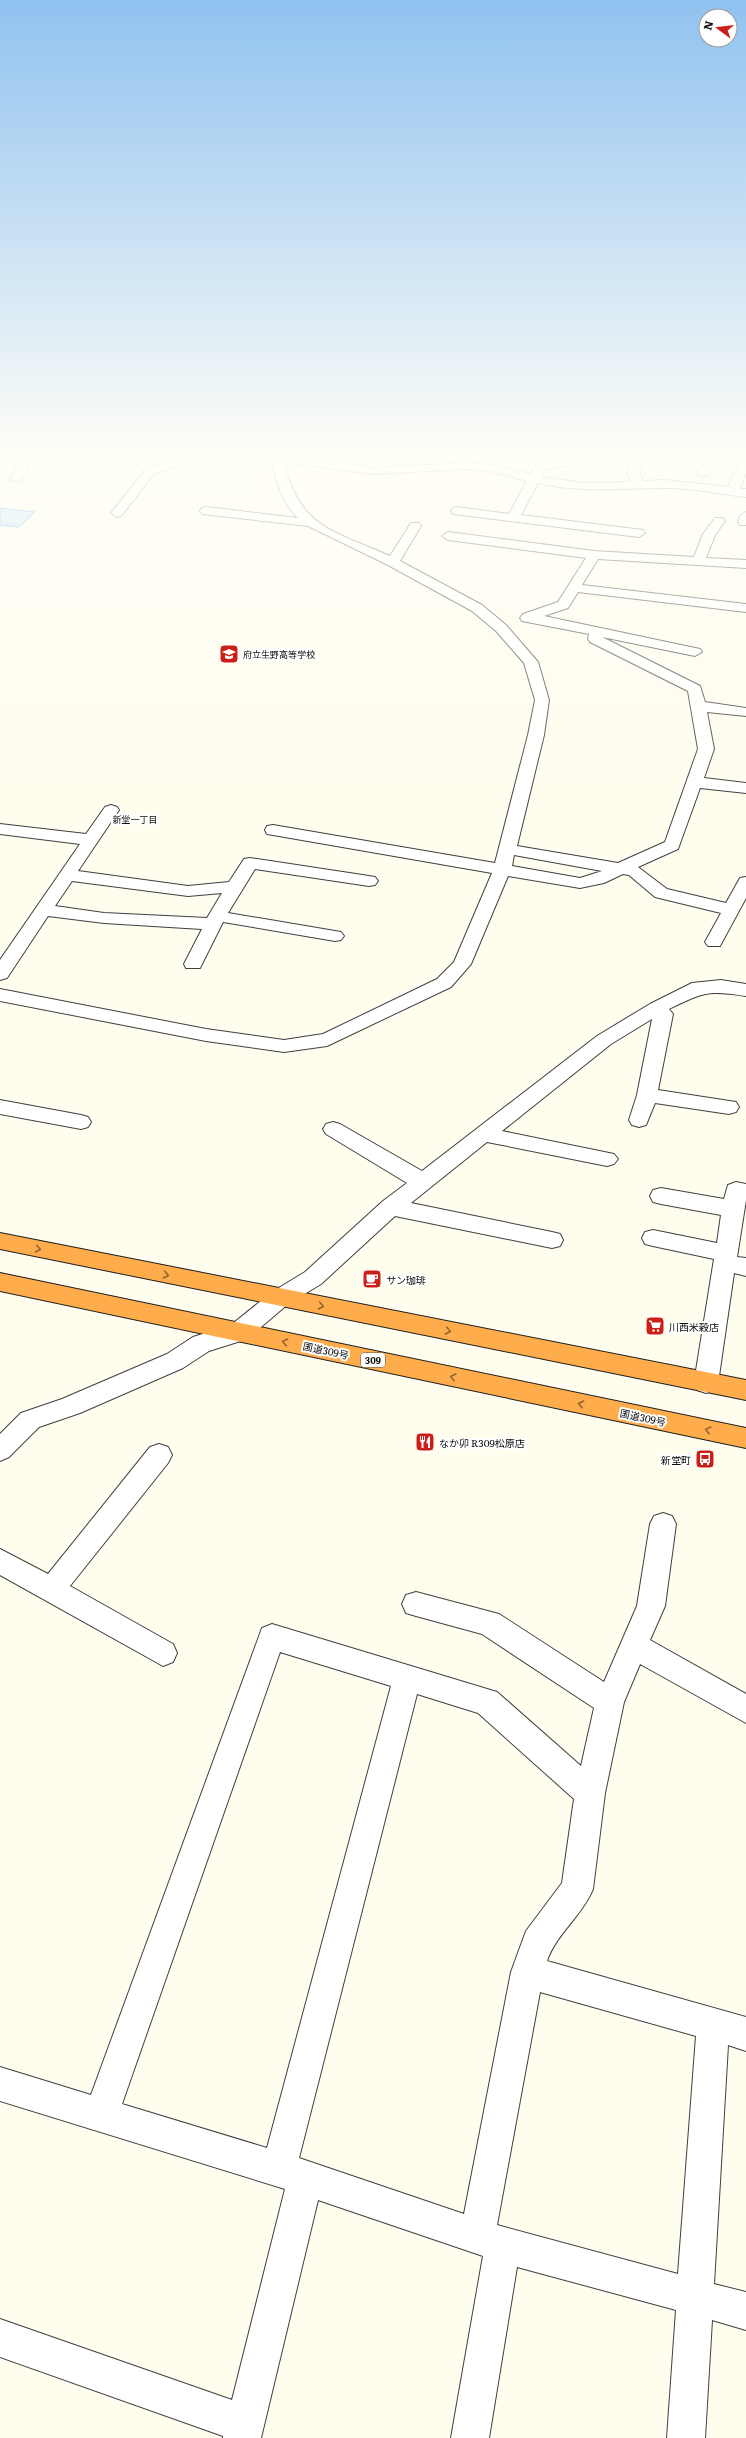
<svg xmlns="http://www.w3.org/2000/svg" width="746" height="2438" viewBox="0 0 746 2438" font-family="Literata,'Noto Sans JP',serif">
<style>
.water{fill:#add7fc;stroke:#2d86da}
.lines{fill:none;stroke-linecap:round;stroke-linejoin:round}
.minor-casing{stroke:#404040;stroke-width:2}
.highway-casing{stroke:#1e1e1e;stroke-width:2}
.minor{fill:#fff;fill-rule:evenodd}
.highway{fill:#ffad4c;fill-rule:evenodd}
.oneway{stroke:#926530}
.labels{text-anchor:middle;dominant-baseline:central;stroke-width:4;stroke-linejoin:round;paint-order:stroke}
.far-poi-label{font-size:9px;fill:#0d0d0d;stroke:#fff;text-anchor:start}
.far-neighbourhood-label{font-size:9px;fill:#0d0d0d;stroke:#fff}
.shield{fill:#fff;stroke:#565656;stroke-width:1}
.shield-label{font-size:9px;font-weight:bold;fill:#0d0d0d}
.poi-label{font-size:10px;fill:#0d0d0d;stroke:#fff;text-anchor:start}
.street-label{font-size:10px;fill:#0d0d0d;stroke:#fff}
</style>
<rect width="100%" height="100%" fill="#fffdee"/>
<path class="water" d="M0,508L35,512L19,527L0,525Z"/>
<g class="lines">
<g class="minor-casing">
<path id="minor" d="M22,456H34L20,481H12L10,479Z
M127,456H140L152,468L189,456H206L204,458L154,474L121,516L117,517L111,513L144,472Z
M263,456H292L372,468L468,463L489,465L531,474L537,464L564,460L567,456H579L572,465L545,469L541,477L584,483L631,482L627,472L636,456H648L639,472L643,481L665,480L728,487L739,464L746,463V473L740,489H746V497C719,494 690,487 663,488C620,488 580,493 538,483L521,515L643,530L645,533L639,537L453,514L451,511L453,508L457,507L509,514L527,481L489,471L468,469L372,474L284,462C299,528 334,531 390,556L411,523H419L421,526L400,561L482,605L506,625L538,662L549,700L544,735L517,846L618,863L665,842L698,749L688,691L590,642L588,639L589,634L522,621L520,618L523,614L558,602L586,558L448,540L442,536L448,532L594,551L694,557L703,534L715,518H723L725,521L715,535L706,558L746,560V568L598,559L582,585L746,604V612L578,592L568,608L544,616L700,649L702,652L695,656L602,637L700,686L705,702L746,708V716L707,712L714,749L704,778L746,783V793L700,788L678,849L638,867L667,889L726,903L740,878L746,877V898L720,946H708L705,942L721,913L655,897L629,875L623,874L604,883L580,888L508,876L471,964L451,987L327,1046L284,1052L206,1041L0,1001V989L206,1029L284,1040L323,1034L437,979L454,962L492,873L273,835L267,834L265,830L267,826L273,825L495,863L528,735L535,700L524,663L496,631L472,611L388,565L308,526L202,514L200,511L202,508L206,507L298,518C282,503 276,481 272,460ZM514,855L602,871L580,878L512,866Z
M709,456H721L707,476H699L697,474Z
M746,512V525H740L738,522L740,516Z
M111,805L117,807L119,810L78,871L188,886L229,882L244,859L250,858L369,876L375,877L378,881L375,885L369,886L255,869L228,913L335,931L341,932L344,936L341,940L335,941L223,922L200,968H186L184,964L202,929L104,923L48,916L7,978L0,980V960L80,844L0,834V824L86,834L105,807ZM72,881L188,896L222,893L207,918L104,913L55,906Z
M721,980L746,984V996C707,990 704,992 669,1009L673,1014L658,1090L736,1102L739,1107L736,1112L729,1114L655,1103L646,1125L639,1127L632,1125L629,1120L637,1095L652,1019L611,1044L502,1131L614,1154L618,1159L614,1164L607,1166L487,1142L411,1203L552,1232L560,1234L563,1240L560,1246L552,1248L395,1216L321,1284L288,1304L247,1339L209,1351L183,1368L80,1413L39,1427L9,1457L0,1461V1434L21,1413L62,1399L167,1354L193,1337L231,1325L272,1292L305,1272L383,1201L407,1183L326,1134L323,1129L326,1124L333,1122L340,1124L422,1171L597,1036L650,1004L692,983Z
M0,1100L81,1115L88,1117L91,1122L88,1127L81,1129L0,1114Z
M736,1182L746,1184V1200L737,1257L746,1258V1276L734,1273L718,1383L715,1390L706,1393L697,1390L694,1383L714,1259L653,1246L645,1244L642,1238L645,1232L653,1230L717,1243L721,1215L661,1204L653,1202L650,1196L653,1190L661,1188L724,1199L728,1185Z
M159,1444L168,1447L172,1455L168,1463L70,1586L173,1644L177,1653L173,1662L163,1666L0,1575V1549L48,1574L150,1447Z
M663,1513L672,1516L676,1524L665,1606L650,1640L746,1694V1723L640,1664L624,1702L605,1793L593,1889C582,1916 556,1934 547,1961L746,2017V2051L728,2045L714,2284L746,2292V2330L712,2320L705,2438H667L676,2310L517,2267L489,2438H451L483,2256L318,2200L261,2438H223V2436L0,2357V2319L232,2400L285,2189L0,2101V2067L91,2095L262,1628L272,1624L497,1692L581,1766L594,1708L482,1634L416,1616L406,1613L402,1604L406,1595L416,1592L499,1614L604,1682L637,1606L650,1524L654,1516ZM280,1652L391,1686L267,2148L122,2104ZM417,1694L478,1713L574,1799L562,1883L526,1931L511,1972L464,2214L299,2158ZM540,1992L696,2036L678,2274L497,2225Z"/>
</g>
<g class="highway-casing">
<path id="highway" d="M0,1233L746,1380V1400L0,1249Z
M0,1273L746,1428V1448L0,1291Z"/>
</g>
<use href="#minor" class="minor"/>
<use href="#highway" class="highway"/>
</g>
<defs><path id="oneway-chevron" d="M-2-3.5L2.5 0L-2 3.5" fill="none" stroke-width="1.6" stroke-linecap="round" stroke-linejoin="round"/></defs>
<g class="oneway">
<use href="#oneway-chevron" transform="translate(38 1249) rotate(11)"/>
<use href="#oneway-chevron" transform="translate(166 1275) rotate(11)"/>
<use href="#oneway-chevron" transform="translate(321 1306) rotate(11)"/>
<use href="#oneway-chevron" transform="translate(448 1331) rotate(11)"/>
<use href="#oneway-chevron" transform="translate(285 1342) rotate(-168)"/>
<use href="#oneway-chevron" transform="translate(453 1377) rotate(-168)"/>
<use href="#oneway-chevron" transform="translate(581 1404) rotate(-168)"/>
<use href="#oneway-chevron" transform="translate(708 1430) rotate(-168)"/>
</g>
<linearGradient id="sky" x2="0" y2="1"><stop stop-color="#90c2f0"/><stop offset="0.57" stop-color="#fffef7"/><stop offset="1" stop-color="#fffef7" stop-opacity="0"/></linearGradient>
<rect width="746" height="797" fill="url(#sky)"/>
<defs>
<g id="school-square" transform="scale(1)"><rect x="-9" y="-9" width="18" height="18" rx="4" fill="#cb1f18" stroke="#fff"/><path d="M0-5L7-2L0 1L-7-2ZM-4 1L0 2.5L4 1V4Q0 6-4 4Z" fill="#fff"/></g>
<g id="cafe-square" transform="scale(1)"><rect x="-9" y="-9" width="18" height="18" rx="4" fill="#cb1f18" stroke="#fff"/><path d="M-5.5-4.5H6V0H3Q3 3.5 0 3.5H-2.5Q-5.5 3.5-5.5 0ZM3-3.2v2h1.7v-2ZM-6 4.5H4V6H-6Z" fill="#fff"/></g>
<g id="supermarket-square" transform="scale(1)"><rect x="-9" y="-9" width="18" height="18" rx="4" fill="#cb1f18" stroke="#fff"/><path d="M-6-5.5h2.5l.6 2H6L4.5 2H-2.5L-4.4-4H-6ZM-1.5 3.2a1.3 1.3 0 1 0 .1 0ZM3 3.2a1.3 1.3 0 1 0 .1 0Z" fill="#fff"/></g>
<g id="restaurant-square" transform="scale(1)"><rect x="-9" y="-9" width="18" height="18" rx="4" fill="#cb1f18" stroke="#fff"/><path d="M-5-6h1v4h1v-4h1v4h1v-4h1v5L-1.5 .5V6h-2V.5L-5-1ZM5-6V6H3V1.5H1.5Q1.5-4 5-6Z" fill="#fff"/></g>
<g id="bus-square" transform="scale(1)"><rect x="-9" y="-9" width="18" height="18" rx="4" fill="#cb1f18" stroke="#fff"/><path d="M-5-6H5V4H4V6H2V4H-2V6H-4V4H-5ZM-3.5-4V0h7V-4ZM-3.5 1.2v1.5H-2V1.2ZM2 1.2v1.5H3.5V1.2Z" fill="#fff"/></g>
</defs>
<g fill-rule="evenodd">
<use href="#school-square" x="229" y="654"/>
<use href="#cafe-square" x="372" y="1279"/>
<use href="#supermarket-square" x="655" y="1326"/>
<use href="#restaurant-square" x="425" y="1442"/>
<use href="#bus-square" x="705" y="1459"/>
</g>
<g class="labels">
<g class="far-poi-label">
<text x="243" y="654">府立生野高等学校</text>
</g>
<g class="far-neighbourhood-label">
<text x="135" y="819">新堂一丁目</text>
</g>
<rect class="shield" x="361" y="1353" width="24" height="14" rx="3"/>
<g class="shield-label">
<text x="373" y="1360">309</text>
</g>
<g class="poi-label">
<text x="386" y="1279">サン珈琲</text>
<text x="669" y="1326">川西米穀店</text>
<text x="439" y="1442">なか卯 R309松原店</text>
<text x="691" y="1459" text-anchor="end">新堂町</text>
</g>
<g class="street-label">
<text transform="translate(326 1350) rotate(12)">国道309号</text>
<text transform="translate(643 1417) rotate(12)">国道309号</text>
</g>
</g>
<g transform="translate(718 28) rotate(285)"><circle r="19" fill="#ffffff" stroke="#9e9e9e"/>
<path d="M0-3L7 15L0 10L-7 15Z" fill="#cb1f18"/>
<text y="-6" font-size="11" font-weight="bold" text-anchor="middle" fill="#0d0d0d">N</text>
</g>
</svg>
